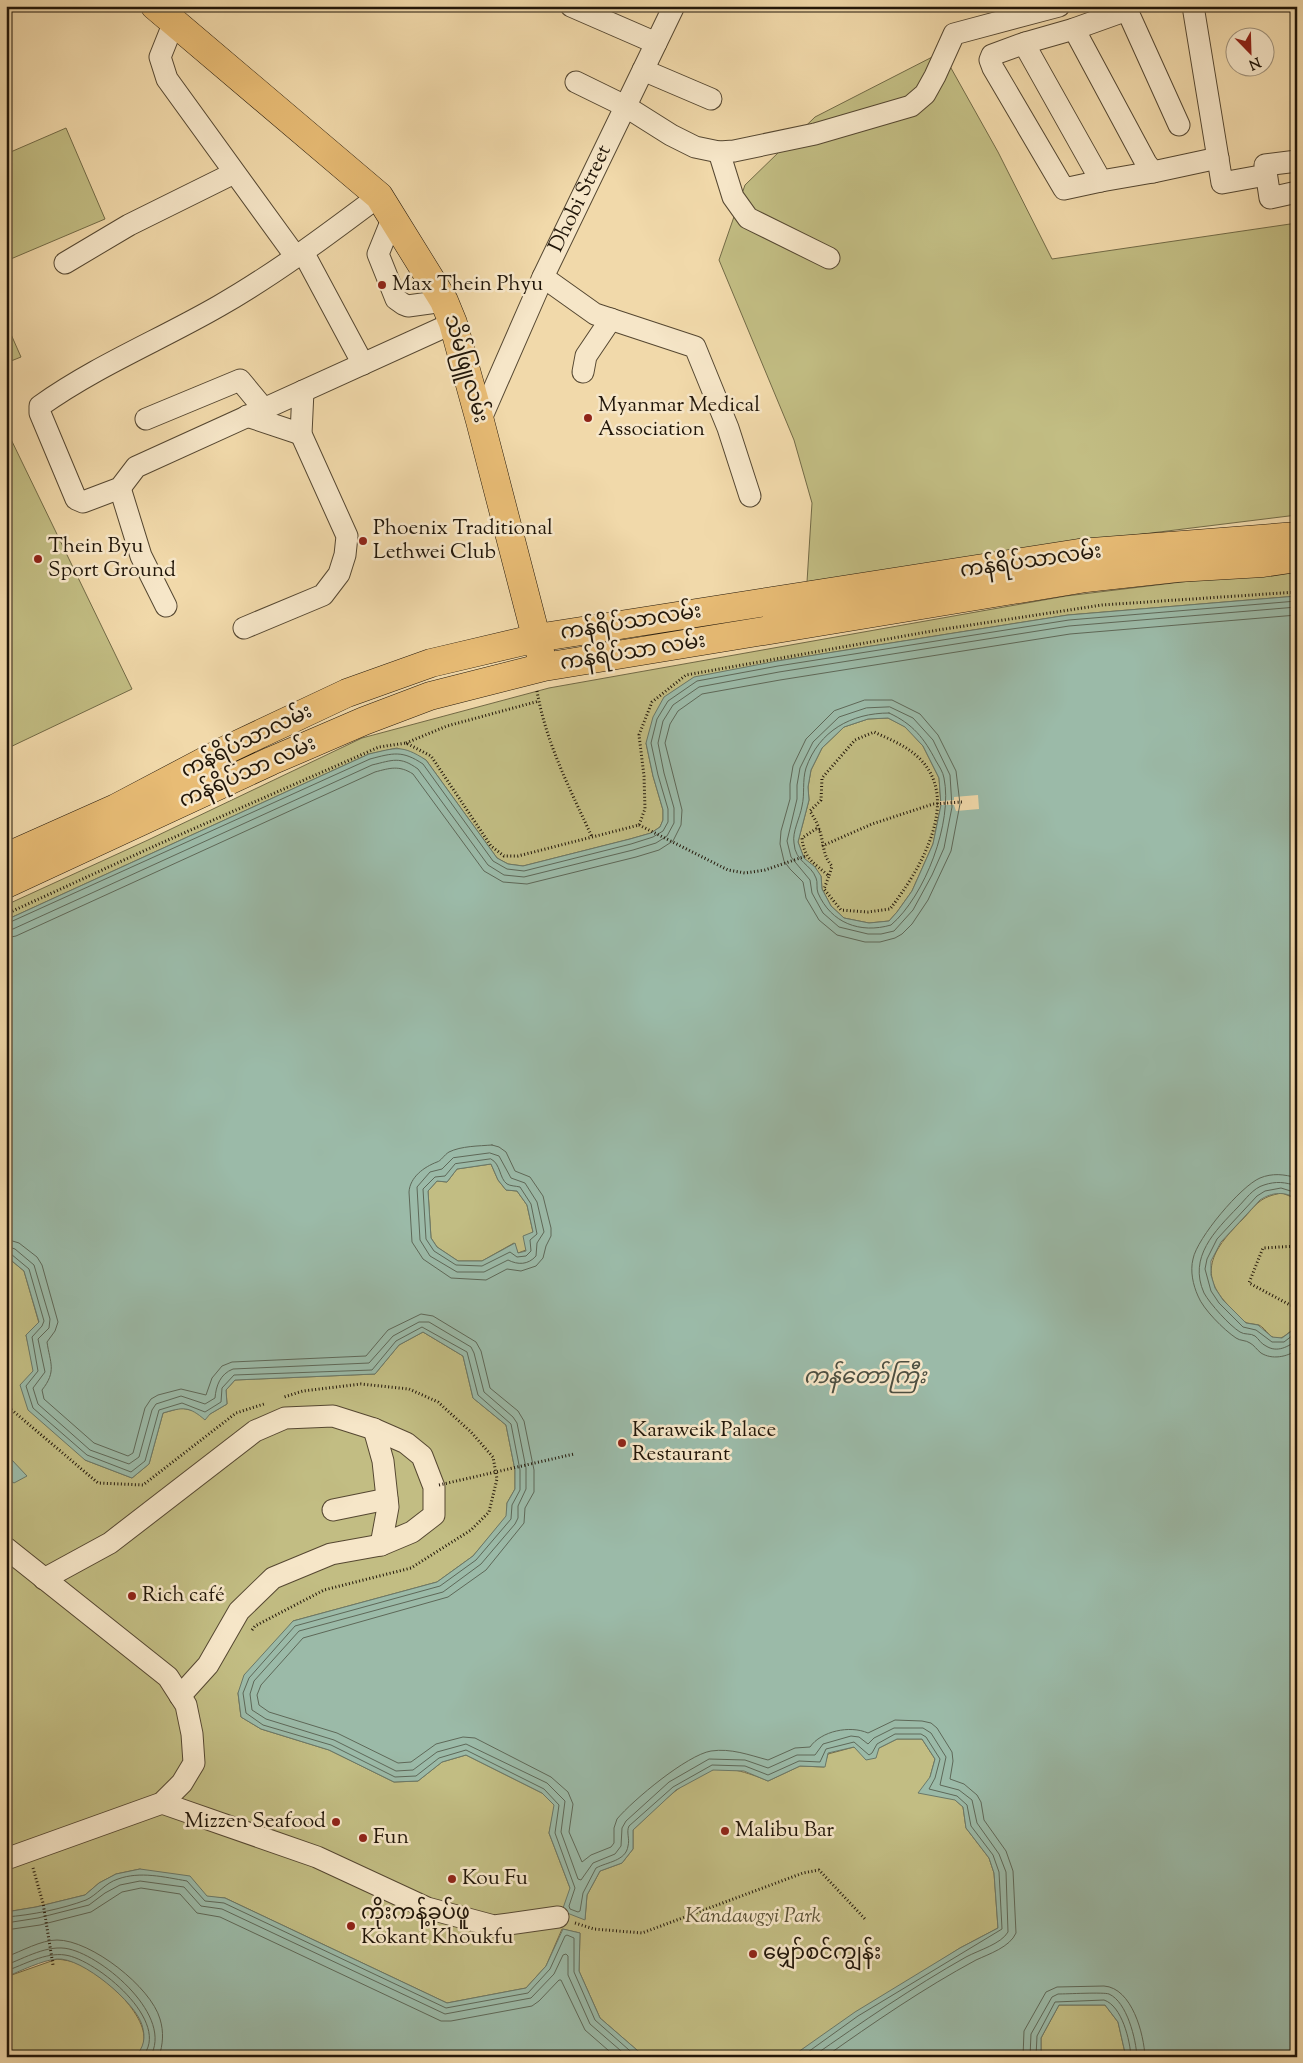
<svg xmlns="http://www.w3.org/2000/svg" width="1303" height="2063" viewBox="0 0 1303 2063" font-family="'Sorts Mill Goudy','Noto Sans Myanmar',serif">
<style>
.green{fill:#c2bd83;stroke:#726a46}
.water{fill:#9bbaa8;stroke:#6a7868;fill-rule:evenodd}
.pier{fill:#f1d9aa}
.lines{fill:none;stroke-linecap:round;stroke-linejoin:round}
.shore{stroke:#5e6858;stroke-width:1}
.minor-casing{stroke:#554731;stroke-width:23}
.major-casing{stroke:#211609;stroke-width:29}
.path{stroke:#211609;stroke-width:3;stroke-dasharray:1 2.5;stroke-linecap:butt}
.minor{stroke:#f6e6c8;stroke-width:21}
.major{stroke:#e8bc75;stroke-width:28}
.path-bridge{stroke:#211609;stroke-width:3;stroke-dasharray:1 2.5;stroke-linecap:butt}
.poi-dot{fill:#8f2418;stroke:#f6e6c8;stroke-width:2}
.labels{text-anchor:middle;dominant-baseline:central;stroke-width:5;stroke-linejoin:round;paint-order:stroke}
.street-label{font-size:21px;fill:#211609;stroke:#f6e6c8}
.poi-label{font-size:21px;fill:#211609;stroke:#f6e6c8;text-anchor:start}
.park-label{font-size:21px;font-style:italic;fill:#595034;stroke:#f6e6c8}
.water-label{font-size:22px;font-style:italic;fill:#4c4f41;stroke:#f6e6c8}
</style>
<rect width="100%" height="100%" fill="#f1d9aa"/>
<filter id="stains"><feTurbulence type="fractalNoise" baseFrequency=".004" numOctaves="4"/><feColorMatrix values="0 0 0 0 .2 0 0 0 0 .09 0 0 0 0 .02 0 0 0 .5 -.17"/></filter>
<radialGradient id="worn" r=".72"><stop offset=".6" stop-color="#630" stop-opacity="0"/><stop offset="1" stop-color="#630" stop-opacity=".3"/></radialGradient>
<path class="green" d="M942,52L998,152L1052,259L1297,223V515L1078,542L807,582L812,503L794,440L719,260L745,185L815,117Z
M66,128L105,219L6,261V154Z
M6,323L21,357L6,363Z
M6,429L132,689L6,749Z
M1297,568V596L1068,615L777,661L646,743L653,776L663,810V820L660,827L651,833L630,839L523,866L508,864L497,858L426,760L397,748L369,754L6,920V905L148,840L362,738L549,688L1066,596Z
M888,718L906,727L923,746L939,778L941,805L933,844L912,891L897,912L889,921L869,923L844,918L831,906L822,889L821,876L804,858L798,842L809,800L808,787L811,770L822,748L844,727L868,719Z
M491,1164L498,1180L506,1190L517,1191L527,1205L533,1232L526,1250L518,1253L514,1243L482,1261H458L437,1247L431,1238L428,1191L437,1181L447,1182L457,1169Z
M1282,1193L1297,1199V1327C1292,1329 1286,1336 1281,1338C1270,1341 1267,1329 1259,1325C1255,1324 1251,1324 1247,1323C1240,1320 1233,1310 1228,1305C1196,1272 1215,1247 1242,1220C1257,1204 1259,1197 1282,1193Z
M6,1256L24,1271L39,1323L26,1335L34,1371L85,1460L132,1478L149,1464L163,1413L181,1408L210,1414L227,1404L226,1390L235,1380L375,1374L399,1345L423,1332L463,1356L473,1398L506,1425L515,1470V1489L507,1503V1516L473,1556L437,1582L293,1621L238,1693L241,1717L261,1729L329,1750L394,1782L418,1781L442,1762L466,1755L542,1793L555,1805L549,1833L570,1888L585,1919L587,1895L600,1871L622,1863L633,1849V1830C655,1809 682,1780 712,1770C728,1765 754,1775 768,1781L800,1766L824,1767L828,1754L854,1747L879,1748L897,1739H922L935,1759L930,1777L963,1807L966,1828L989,1858L994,1873L998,1928L960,1948L791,2057H645L600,2018L579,1971L580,1933L562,1929L546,1966L526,1988L447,2003L225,1898L207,1897L140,1869L116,1874L99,1883L85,1895L36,1907L6,1912Z
M57,1959C65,1960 72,1961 79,1964C103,1974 155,2020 142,2048C141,2051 137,2054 135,2057H6V1977Z
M1059,2005H1105L1118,2022L1126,2057H1041V2038Z"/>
<path class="water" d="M1297,596V1199C1285,1191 1272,1192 1260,1200L1221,1242L1211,1261V1275L1215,1288L1223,1300L1246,1323L1258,1325L1272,1337L1282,1338L1297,1327V2057H1126L1118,2022L1105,2005H1059L1041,2038V2057H791L855,2012L960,1948L998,1928L994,1873L989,1858L966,1828L963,1807L955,1800L918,1793L930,1777L935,1759L922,1739H897L879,1748L876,1758L866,1760L854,1747L828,1753L825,1767L800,1766L768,1781L744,1771L713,1770L676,1790L633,1830V1849L622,1863L600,1871L587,1895L585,1920L562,1911L570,1888L549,1833L554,1805L542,1793L466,1755L442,1762L418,1781L394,1782L329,1750L261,1729L241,1717L238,1693L244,1675L293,1621L437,1582L473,1556L506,1516L507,1503L515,1489V1470L506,1425L473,1398L463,1356L423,1332L399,1345L375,1374L235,1380L226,1390L227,1404L210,1414L205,1420C189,1406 183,1407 163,1413L149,1464L132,1478L85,1460L28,1410L20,1385L33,1371L26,1335L39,1322L24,1271L6,1256V920L369,754C396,748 401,744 426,760L497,858L508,864L523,866L630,839L651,833L660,827L663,820V810L653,776L646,743L653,717L664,697L694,677L777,661L1068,615ZM888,718L905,727L923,746L939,778L941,805L933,844L912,891L897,912L889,921L869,923L844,918L831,906L822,889L821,876L815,867L804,858L798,842L809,800L808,787L811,770L822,748L844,727L868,719ZM491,1164L498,1180L506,1190L517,1191L527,1205L533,1232L523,1236L526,1251L518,1253L515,1243L482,1261H458L437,1247L431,1238L428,1191L437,1181L447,1182L457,1169Z
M11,1459L27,1476L14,1483L6,1478V1461Z
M140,1869L190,1876L207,1896L225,1898L447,2003L526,1988L546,1966L563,1929L580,1933L579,1971L600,2018L645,2057H135C144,2047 146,2038 142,2025C136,2003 82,1957 57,1959C43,1960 20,1971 6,1977V1912L36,1907L85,1895L99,1883L116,1874Z"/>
<path class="pier" d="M978,795L979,809L956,811L954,805H941L940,801L954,800V797Z"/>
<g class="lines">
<path class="shore" d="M865,700H892L920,714L938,735L956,771L960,804L951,851L928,900L912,924L902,934L895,938L880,942H865L837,935L819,920L806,898L803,882L790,869L784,861L780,844L781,831L790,799V784L793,766L806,739L834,711Z
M890,707L913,718L933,740L950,775L952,807L944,848L932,875L913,910L894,931L881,934H868L839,927L823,913L812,893L810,880L791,857L787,841L797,799V785L800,768L813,742L839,717L866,708Z
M889,713C913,724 924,738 936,761C939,766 943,772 944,778C953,822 925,896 891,925C860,934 831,923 818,893C816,888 818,882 816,878C811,864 795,862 794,843C792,832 800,818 802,806C805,794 802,781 806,768C819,731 851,713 889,713Z
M6,924L370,759C393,753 402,750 423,764L493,861L507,869L524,871L631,844L653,837L663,831L668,822V809L658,775L651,743L657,719L668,701L697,681L778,666L1069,620L1297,601
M6,930L13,929L372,765C393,760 400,756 418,769L488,865L504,875L524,877L633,850L656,843L667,836L674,823V808L664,773L658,743L663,721L673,705L699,687L779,672L1069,626L1297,607
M6,938L16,936L375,772C390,768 399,765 413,774L484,871L503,882L527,884L636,857L659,850L673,841L681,825L682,810L665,743L670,724L678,711L702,694L780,680L1070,634L1297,615
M492,1145L499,1147L506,1152L515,1171L530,1177L543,1196L551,1228V1236L546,1246L543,1258L536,1266L521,1271L507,1269L486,1280L451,1278L423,1259L412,1242L409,1192C410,1177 424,1167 437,1162C441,1161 444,1155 449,1152C461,1146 479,1146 492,1145Z
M490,1153L499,1156L511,1178L525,1183L537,1202L544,1232L537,1243L536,1256C528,1265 518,1265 508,1260L484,1272H457L430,1256L420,1240L417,1187L430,1172L442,1169L453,1158Z
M491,1159C501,1164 499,1178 507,1184C510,1186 516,1186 520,1187L531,1204L537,1234L530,1240L531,1251L526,1256L517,1257L510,1252L482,1266L456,1265L434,1251L426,1239L423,1189L435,1177L445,1176L455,1164Z
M1297,1178C1284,1174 1272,1173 1260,1178C1241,1186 1197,1238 1193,1259C1190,1271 1193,1285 1198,1296C1203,1309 1224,1330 1236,1338C1240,1341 1246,1340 1250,1343C1254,1345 1257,1350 1261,1353C1272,1360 1287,1357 1297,1350
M1297,1186C1285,1182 1276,1181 1264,1185C1253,1188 1245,1200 1238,1207C1215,1231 1188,1257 1204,1293C1210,1304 1230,1326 1240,1332C1244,1335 1251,1333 1255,1336C1259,1339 1261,1344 1266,1346C1277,1353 1288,1347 1297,1340
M1297,1193L1281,1188L1265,1191L1257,1196L1217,1239L1207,1259L1205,1269L1211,1291L1219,1303L1243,1327L1256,1330L1272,1342H1284L1297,1332
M6,1239L19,1243L37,1257L42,1265L58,1322L55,1331L47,1342C50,1363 57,1371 42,1390L44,1399L94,1443L128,1456L133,1453L145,1408L151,1399L158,1395L181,1389L206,1395L212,1378L222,1366L232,1362L366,1356L388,1330L421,1314L433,1316L476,1342L481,1351L490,1388L518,1411L524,1421L534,1470V1492L525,1508L524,1523L486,1570L448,1597L303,1638L261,1685L257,1695L259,1705L269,1712L337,1733L398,1763L411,1762L436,1744L463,1737L475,1738L551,1777L568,1792L573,1804L569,1832L582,1862L591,1855L611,1847L614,1843V1828L617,1819C633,1800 687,1755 711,1751C731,1748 749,1755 768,1760L795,1748L810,1747C821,1731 850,1725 868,1733L895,1720L922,1721L931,1723L937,1728L952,1752L953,1761L950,1779L964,1784L977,1795L981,1802L984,1820L1006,1851L1013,1871L1016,1933C1010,1947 989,1954 976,1960C924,1988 873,2023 825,2057
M6,1246L15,1249L34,1265L50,1319L49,1328L38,1339L45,1372L33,1388L38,1404L90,1450L129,1464L139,1457L152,1410L156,1404L181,1396L205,1404L215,1398C216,1386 220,1374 233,1369L369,1363L393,1336L419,1322H429L471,1347L474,1353L484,1392L513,1417L517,1423L526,1468V1489L518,1506V1518L515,1524L481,1564L443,1592L299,1631L254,1681L250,1694L252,1710L266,1719L334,1740L396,1771L413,1770L437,1752L466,1744L547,1783L565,1801L561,1832L578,1879L581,1880L593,1863L615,1854L621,1846L622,1828L626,1821L669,1782L709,1759L745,1760L768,1768L797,1755H815L823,1744L851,1736L859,1737L868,1744L874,1738L894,1728H923L931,1733L946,1757L940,1785L959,1790L972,1800L977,1823L999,1854L1006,1872L1008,1932C1001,1944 979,1950 966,1957C913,1987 862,2022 812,2057
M6,1253L11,1254L29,1269L44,1321L42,1326L32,1337L38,1371L26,1386L33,1408L87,1455L131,1472L145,1461L159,1410L182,1403L205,1412L221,1402L222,1388L234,1375L372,1370L396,1341L422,1327L467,1352L478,1395L511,1424L520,1470V1490L512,1505L511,1519L476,1560L440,1586L295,1626L249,1678L243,1693L246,1713L263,1725L331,1745L395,1777L416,1776L439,1758L466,1750L544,1789L559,1805L555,1833L575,1888L569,1906L570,1909L578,1912L580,1911L583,1893L596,1868C607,1862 626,1861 628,1846C630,1839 626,1832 629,1826L673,1787L712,1765L745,1766L768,1775L799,1761L820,1762L826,1749L854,1742L869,1755L872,1753L877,1744L895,1734H921L926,1737L940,1759L935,1778L929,1789L957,1796L967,1805L971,1826L993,1855L999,1872L1002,1929L858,2016L801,2057
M6,1917C32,1915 62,1909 86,1900C97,1895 105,1883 118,1879C140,1871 164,1877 187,1881L205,1901L224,1903L446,2008L528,1993L550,1969L565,1936L567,1935L574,1938V1972L595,2020L637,2057
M6,1923L38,1918L89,1905L105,1893L120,1885L140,1881L184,1887L201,1906L222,1909L445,2014L531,1998L554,1974L563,1955L566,1954L568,1956V1975L590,2024L628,2057
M6,1930L40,1925L91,1912L122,1892L141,1888L180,1894L197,1913L220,1917L441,2021H451L532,2006L539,2001L559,1980H561L585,2030L616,2057
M6,1957C22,1951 41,1940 57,1940C91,1940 151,1987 160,2019C164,2032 163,2044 159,2057
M6,1965C25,1958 48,1944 69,1949C104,1957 175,2017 150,2057
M6,1971C23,1965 46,1952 65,1955C96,1959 174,2023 142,2057
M1023,2057L1024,2031L1046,1992L1057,1987L1104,1986C1132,1988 1144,2034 1145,2057
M1030,2057L1031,2034L1052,1997L1058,1994C1067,1994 1104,1992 1109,1994C1127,2002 1136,2039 1137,2057
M1036,2057L1037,2036L1055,2002L1104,2000C1122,2006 1130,2040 1131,2057"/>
<g class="minor-casing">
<g id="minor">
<path d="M571,6L656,43"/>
<path d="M1193,6L1222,183L1266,175"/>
<path d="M174,22L160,57L167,79L296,257"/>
<path d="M1074,29L1025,43L1027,49L1101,181L1153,172"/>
<path d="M1025,43L992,55L990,60L993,68L1064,189L1101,181"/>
<path d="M643,70L711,99"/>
<path d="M576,82L625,106L671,135L695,147L719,152L734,151L815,134L911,106L925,94L935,76L954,34L1059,6"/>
<path d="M1179,125L1127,10L1074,29L1146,163L1153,172L1218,158"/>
<path d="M719,152L733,197L748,218L829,258"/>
<path d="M1297,161L1265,165L1270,198L1297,192"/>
<path d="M379,196C327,235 275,274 219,306C160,340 96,366 40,406V413L76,499L83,502L120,488L136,467L453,323"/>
<path d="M393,217L378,254L396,299L403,304L408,306L444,301"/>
<path d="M303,252L363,364"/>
<path d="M65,263L129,225L234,173"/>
<path d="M543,277L595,314L695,347L728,428L750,496"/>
<path d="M583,372L586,356L611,319"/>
<path d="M247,416L301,434"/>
<path d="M146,419L240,380L264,409"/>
<path id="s1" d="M480,421L543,277L674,6"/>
<path d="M120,488L141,556L166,606"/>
<path d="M244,628L323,595L339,574L345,555L347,536L301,434L303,391"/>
<path d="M374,1429L383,1461L388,1507L381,1545"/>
<path d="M333,1510L387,1499"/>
<path d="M6,1548L168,1677L186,1705L192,1734L194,1763L182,1783L162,1803L6,1859"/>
<path d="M44,1579L110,1543L255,1431L285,1418L333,1416L374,1429L406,1443L422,1456L434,1487V1515L412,1532L381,1545L331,1554L273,1578L239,1611L208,1665L180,1696"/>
<path d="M162,1803L317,1857L427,1908L494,1926L558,1917"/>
</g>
</g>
<g class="major-casing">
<path id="major" d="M155,6L379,196L444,301L453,323L480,421L541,656
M6,857L116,808L226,750L347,693L431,663L537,638L1079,553L1297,536
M6,884L271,761L364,721L430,696L544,667L1086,578L1177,568L1263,563L1297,558"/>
</g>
<path class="path" d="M537,691C546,743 570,789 592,837
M406,743L447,726L539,701
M639,825L728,870L745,873L765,870L806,856
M820,830L816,829L802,838C804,859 814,863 829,876L832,866C822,855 824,841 819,829C817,822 813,816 810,811L821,800L822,778L855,740L874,732C889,739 905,745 918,757C963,799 920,870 890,909L868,912L841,910L824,889L829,876
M822,846L872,824L933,804L962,802
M6,914L159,844L379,747L406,743L431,756L491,846L504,856H518L639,825L645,809L644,776L639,735L652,702L686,675L938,630L1102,605L1297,592
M1297,1246L1263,1248L1249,1283L1290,1305L1297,1306
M6,1405L98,1483L143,1485L236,1413L264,1404
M252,1630L255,1626L324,1590L411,1568L471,1530L489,1512L497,1479L493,1457L471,1432L438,1402L409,1389L361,1384L303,1391L284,1397
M33,1868L43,1903L53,1965
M575,1923L594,1929L642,1933L803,1873L819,1870L866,1920"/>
<use href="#minor" class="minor"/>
<use href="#major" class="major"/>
<path class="path-bridge" d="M439,1485L574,1454"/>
</g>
<g class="poi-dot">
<circle cx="382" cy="285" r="5"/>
<circle cx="588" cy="418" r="5"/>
<circle cx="363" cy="541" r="5"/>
<circle cx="38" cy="559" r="5"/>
<circle cx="622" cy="1443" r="5"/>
<circle cx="132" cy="1596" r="5"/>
<circle cx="336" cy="1822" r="5"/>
<circle cx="725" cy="1831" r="5"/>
<circle cx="363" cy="1838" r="5"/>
<circle cx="452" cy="1879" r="5"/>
<circle cx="351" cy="1926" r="5"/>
<circle cx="753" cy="1954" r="5"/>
</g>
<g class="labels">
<g class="street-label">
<text stroke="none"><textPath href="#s1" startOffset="244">Dhobi Street</textPath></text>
<text transform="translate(465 369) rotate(74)">သိမ်ဖြူလမ်း</text>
<text transform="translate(1031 562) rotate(-8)">ကန်ရိပ်သာလမ်း</text>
<text transform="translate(631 623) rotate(-9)">ကန်ရိပ်သာလမ်း</text>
<text transform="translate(633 653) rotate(-9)">ကန်ရိပ်သာ လမ်း</text>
<text transform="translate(247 742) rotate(-26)">ကန်ရိပ်သာလမ်း</text>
<text transform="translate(248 773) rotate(-24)">ကန်ရိပ်သာ လမ်း</text>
</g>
<g class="poi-label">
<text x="392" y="285">Max Thein Phyu</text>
<text x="598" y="406">Myanmar Medical<tspan x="598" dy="24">Association</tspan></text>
<text x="373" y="529">Phoenix Traditional<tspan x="373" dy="24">Lethwei Club</tspan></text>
<text x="48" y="547">Thein Byu<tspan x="48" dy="24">Sport Ground</tspan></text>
<text x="632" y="1431">Karaweik Palace<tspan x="632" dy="24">Restaurant</tspan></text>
<text x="142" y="1596">Rich café</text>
<text x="326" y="1822" text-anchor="end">Mizzen Seafood</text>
<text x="735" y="1831">Malibu Bar</text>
<text x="373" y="1838">Fun</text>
<text x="462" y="1879">Kou Fu</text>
<text x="361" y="1914">ကိုးကန့်ခုပ်ဖူ<tspan x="361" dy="24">Kokant Khoukfu</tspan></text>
<text x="763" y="1954">မျှော်စင်ကျွန်း</text>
</g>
<g class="park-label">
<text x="753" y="1917">Kandawgyi Park</text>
</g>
<g class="water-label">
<text x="865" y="1378">ကန်တော်ကြီး</text>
</g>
</g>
<rect width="1303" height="2063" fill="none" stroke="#f1d9aa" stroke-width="25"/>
<rect x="8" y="8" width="1288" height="2048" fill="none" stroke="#211609" stroke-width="2.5"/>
<rect x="12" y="12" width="1278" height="2038" fill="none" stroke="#211609"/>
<g transform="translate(1250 52) rotate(157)"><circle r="24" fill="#f6e6c8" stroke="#a1937c"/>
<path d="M0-4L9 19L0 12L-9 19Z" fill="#8f2418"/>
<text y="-8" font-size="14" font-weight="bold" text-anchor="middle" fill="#211609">N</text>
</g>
<rect width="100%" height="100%" filter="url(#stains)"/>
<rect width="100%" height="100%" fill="url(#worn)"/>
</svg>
